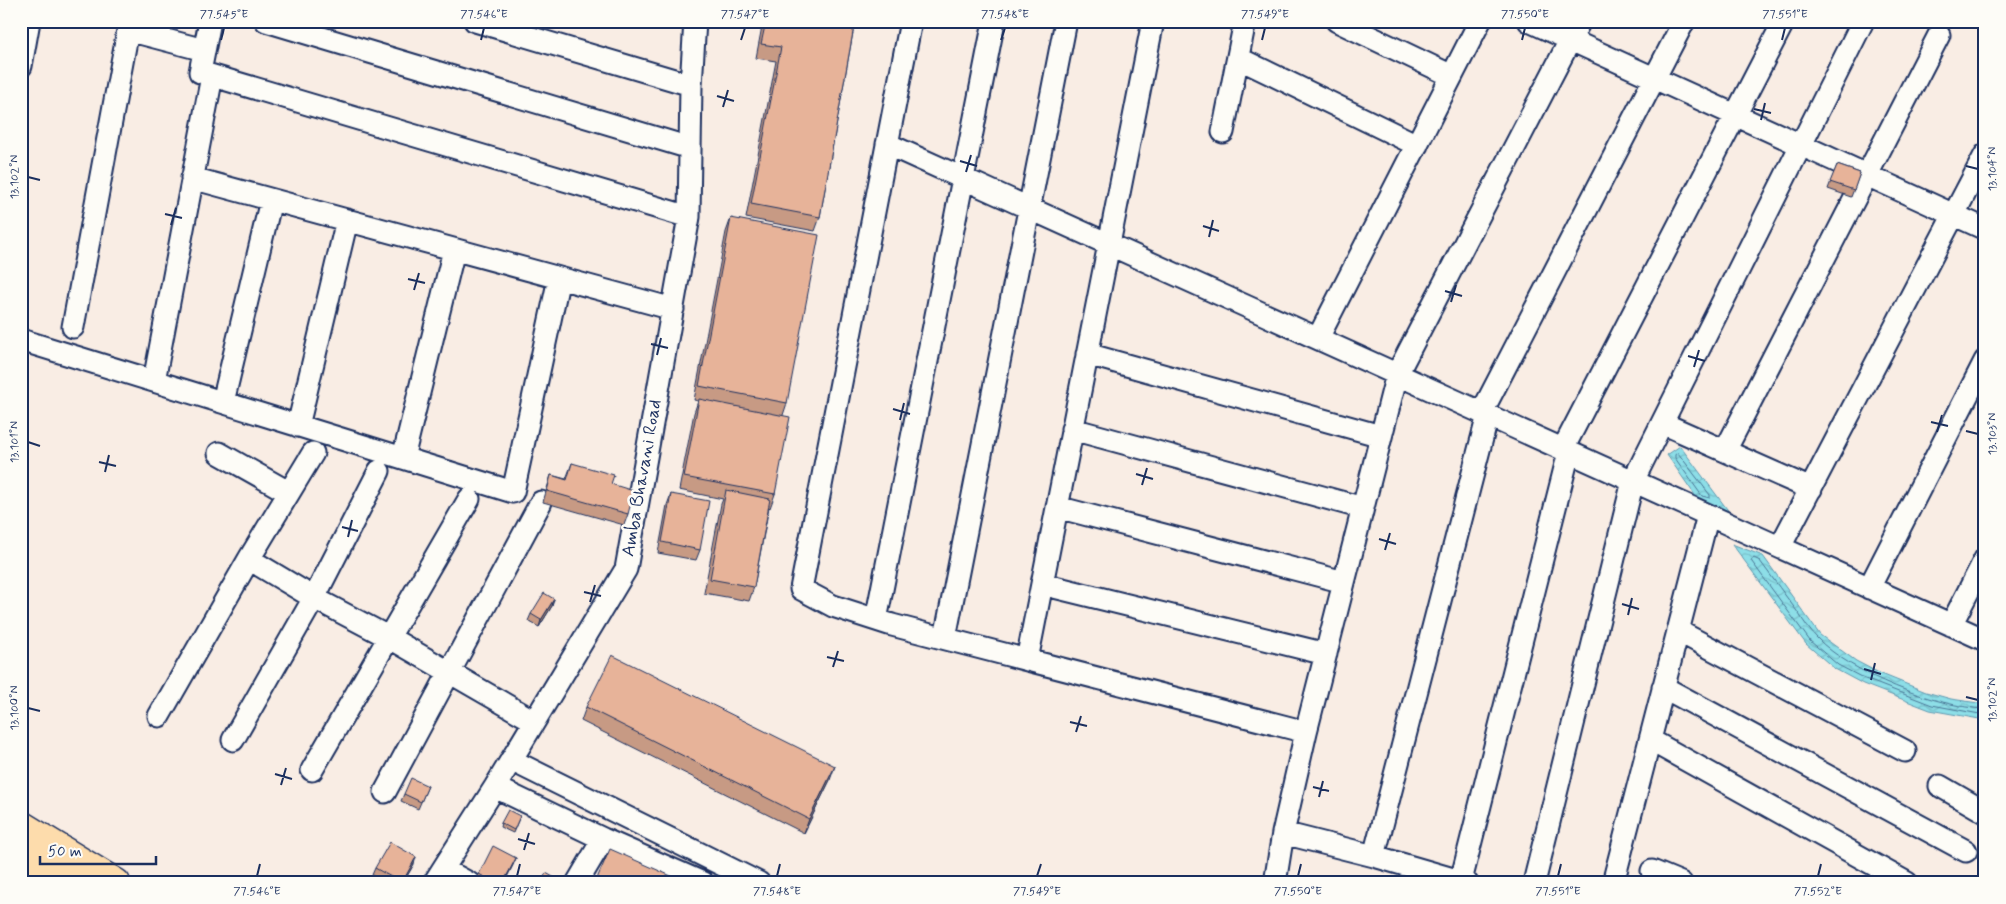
<svg xmlns="http://www.w3.org/2000/svg" width="2006" height="904" viewBox="0 0 2006 904" font-family="Mynerve,sans-serif">
<style>
.water{fill:url(#water-waves);stroke:#5f98b0}
.lines{fill:none;stroke-linecap:round;stroke-linejoin:round}
.shore{stroke:#497595;stroke-width:1}
.minor-casing{stroke:#1b2f5e;stroke-width:25}
.major-casing{stroke:#1b2f5e;stroke-width:31}
.minor{stroke:#fdfcf7;stroke-width:21}
.major{stroke:#fddcac;stroke-width:28}
.wall{fill:#c79a84;stroke:#1b2f5e}
.shaded-wall{fill:#a27d6b;stroke:#1b2f5e}
.building{fill:#e7b399;stroke:#1b2f5e}
.ticks{fill:none;stroke:#1b2f5e;stroke-width:2}
.labels{text-anchor:middle;dominant-baseline:central;stroke-width:5;stroke-linejoin:round;paint-order:stroke}
.street-label{font-size:18px;fill:#1b2f5e;stroke:#fdfcf7}
.neatline{fill:none;stroke:#1b2f5e;stroke-width:2}
.ticks-label{font-size:12px;text-anchor:middle;fill:#1b2f5e}
</style>
<defs>
<pattern id="water-waves" width="16" height="10" patternUnits="userSpaceOnUse" patternTransform="scale(1.25)"><rect width="16" height="10" fill="#8ddee7"/><path d="M0 5q4-4 8 0t8 0" fill="none" stroke="#79bfc9"/></pattern>
</defs>
<rect width="100%" height="100%" fill="#f9ede4"/>
<filter id="ink" filterUnits="userSpaceOnUse"><feTurbulence type="fractalNoise" baseFrequency=".02" numOctaves="2"/><feDisplacementMap in="SourceGraphic" scale="10" xChannelSelector="R" yChannelSelector="G"/><feConvolveMatrix kernelMatrix="1 2 1 2 8 2 1 2 1" color-interpolation-filters="sRGB"/></filter>
<g filter="url(#ink)">
<path class="water" d="M1680,446L1730,513L1699,501L1667,455Z
M1732,544L1763,556L1820,635L1856,661L1879,673L1926,692L1951,699L1985,704V720L1930,710L1863,684L1835,669L1806,644Z"/>
<g class="lines">
<path class="shore" d="M1678,453L1710,495V498L1702,496L1675,458V455Z
M1985,709C1936,707 1851,674 1817,638C1810,631 1804,622 1799,614C1786,596 1773,579 1760,561L1754,558L1751,560L1752,562L1810,641L1838,665L1865,679L1932,705L1985,715"/>
<g class="minor-casing">
<path id="minor" d="M210,21L200,72L689,217
M266,21L690,148
M475,21L691,85
M911,21L801,589L833,606L892,625L1306,732
M1337,21L1452,76
M1529,21L1985,229
M1238,58L1417,145
M21,66L29,21
M1223,132L1245,21
M887,144L1985,640
M192,178L673,309
M73,327L128,30L204,50
M1318,338L1480,21
M21,340L513,492L559,278
M1087,354L1381,436
M154,381L212,76
M223,402L271,200
M1482,412L1684,21
M1662,423L1811,489
M298,426L347,220
M1072,429L1363,508
M1563,449L1784,21
M1725,451L1939,35
M219,453L288,492
M403,458L454,250
M1057,507L1344,582
M1780,547L1985,155
M249,559L314,598L390,638L534,721
M1042,584L1326,654
M1869,588L1985,361
M876,620L994,21
M1951,625L1985,559
M1678,631L1905,751
M945,638L1066,21
M1027,660L1153,21
M1663,687L1966,851
M159,716L249,559L313,453
M233,740L314,598L379,471
M1650,740L1907,883
M511,760L759,883
M312,770L469,499
M1940,786L1985,812
M495,787L603,839L703,883
M385,792L541,502
M1283,833L1374,856L1467,883
M1374,856L1488,415
M443,869L469,883
M1652,871L1681,883
M1461,881L1569,452
M434,883L495,787L626,569L689,217L691,85L695,21
M577,883L603,839
M1275,883L1283,833L1306,732L1397,374L1580,21
M1534,883L1633,481L1863,21
M1613,883L1708,515"/>
</g>
<g class="major-casing">
<path id="major" d="M21,825L116,883
M21,853L69,883"/>
</g>
<use href="#minor" class="minor"/>
<use href="#major" class="major"/>
</g>
<path class="wall" d="M763,21H855L820,217L815,231L746,218L776,61L756,58Z
M1837,165L1860,173L1851,197L1828,189Z
M731,218L787,403L783,415L775,494L770,508L769,507L754,587L749,601L704,593L721,504L723,499L679,490L694,413L698,401L694,400L726,232Z
M572,463L611,484L628,514L624,525L543,502L551,475L566,479Z
M671,494L700,550L696,560L658,553L667,505Z
M554,599L552,606L539,627L528,621L531,614Z
M586,707L830,780L804,833L581,721Z
M428,786L418,809L401,801L404,794Z
M520,816L513,833L500,827L501,823Z
M516,858L513,865L504,883H479L476,881L479,874Z
M414,864L403,883H386L372,875L375,868Z"/>
<path class="shaded-wall" d="M554,599L552,606L539,627L541,620Z
M835,766L830,780L804,833L809,819Z
M416,857L414,864L403,883H402Z
M516,858L513,865L504,883H503Z"/>
<path class="building" d="M766,21H855L820,217L751,204L781,47L761,44Z
M1837,165L1860,173L1854,190L1830,182Z
M731,218L819,235L787,403L699,386Z
M699,399L790,417L775,494L684,477Z
M572,463L614,475L611,484L634,491L628,514L547,491L551,475L567,480Z
M726,490L770,499L754,587L710,579Z
M671,494L709,501L700,550L662,542Z
M544,593L554,599L541,620L531,614Z
M612,655L835,766L809,819L586,707Z
M411,778L428,786L421,802L404,794Z
M508,810L520,816L514,830L501,823Z
M390,842L416,857L402,883L375,868Z
M493,846L516,858L503,883H495L479,874Z
M610,849L687,883H595Z
M546,873L564,883H541Z"/>
</g>
<path class="ticks" d="M221,40L224,28M481,40L484,28M741,40L745,28M1001,40L1005,28M1262,40L1265,28M1522,40L1525,28M1782,40L1785,28M717,96L734,101M723,107L728,90M1754,109L1771,113M1761,120L1765,103M960,161L977,166M1966,166L1978,169M966,172L971,155M28,177L40,180M165,214L182,218M171,225L176,208M1203,226L1219,231M1209,237L1213,220M408,279L425,283M414,290L419,273M1445,291L1462,296M1451,302L1456,285M651,344L668,348M657,355L661,338M1688,356L1705,361M1694,367L1699,350M893,409L910,414M900,420L904,403M1931,422L1948,426M1966,431L1978,434M1937,432L1942,415M28,442L40,446M99,462L116,466M105,472L109,455M1136,474L1153,479M1142,485L1147,468M342,527L358,531M348,537L352,520M1379,539L1396,544M1385,550L1390,533M584,592L601,596M590,602L595,585M1622,604L1639,609M1628,615L1632,598M827,657L844,661M833,667L838,651M1864,669L1881,674M1871,680L1875,663M1966,697L1978,700M28,708L40,711M1070,722L1087,726M1076,732L1081,716M275,774L292,779M281,785L286,768M1313,787L1329,791M1319,797L1323,781M518,839L535,844M524,850L529,833M257,876L260,864M517,876L520,864M777,876L780,864M1037,876L1041,864M1298,876L1301,864M1558,876L1561,864M1818,876L1821,864"/>
<g class="labels">
<g class="street-label">
<text transform="translate(642 478) rotate(-80)">Amba Bhavani Road</text>
</g>
</g>
<rect width="2006" height="904" fill="none" stroke="#fdfcf7" stroke-width="55"/>
<path d="M40 856v8h116v-8" fill="none" stroke="#1b2f5e" stroke-width="2.5"/>
<text x="48" y="856" font-size="15" fill="#1b2f5e" stroke="#fdfcf7" stroke-width="4" paint-order="stroke">50 m</text>
<rect x="28" y="28" width="1950" height="848" class="neatline"/>
<g class="ticks-label">
<text x="224" y="18">77.545°E</text>
<text x="484" y="18">77.546°E</text>
<text x="745" y="18">77.547°E</text>
<text x="1005" y="18">77.548°E</text>
<text x="1265" y="18">77.549°E</text>
<text x="1525" y="18">77.550°E</text>
<text x="1785" y="18">77.551°E</text>
<text transform="translate(1992 169) rotate(-90)" y="4">13.104°N</text>
<text transform="translate(14 177) rotate(-90)" y="4">13.102°N</text>
<text transform="translate(1992 434) rotate(-90)" y="4">13.103°N</text>
<text transform="translate(14 442) rotate(-90)" y="4">13.101°N</text>
<text transform="translate(1992 700) rotate(-90)" y="4">13.102°N</text>
<text transform="translate(14 708) rotate(-90)" y="4">13.100°N</text>
<text x="257" y="895">77.546°E</text>
<text x="517" y="895">77.547°E</text>
<text x="777" y="895">77.548°E</text>
<text x="1037" y="895">77.549°E</text>
<text x="1298" y="895">77.550°E</text>
<text x="1558" y="895">77.551°E</text>
<text x="1818" y="895">77.552°E</text>
</g>
</svg>
